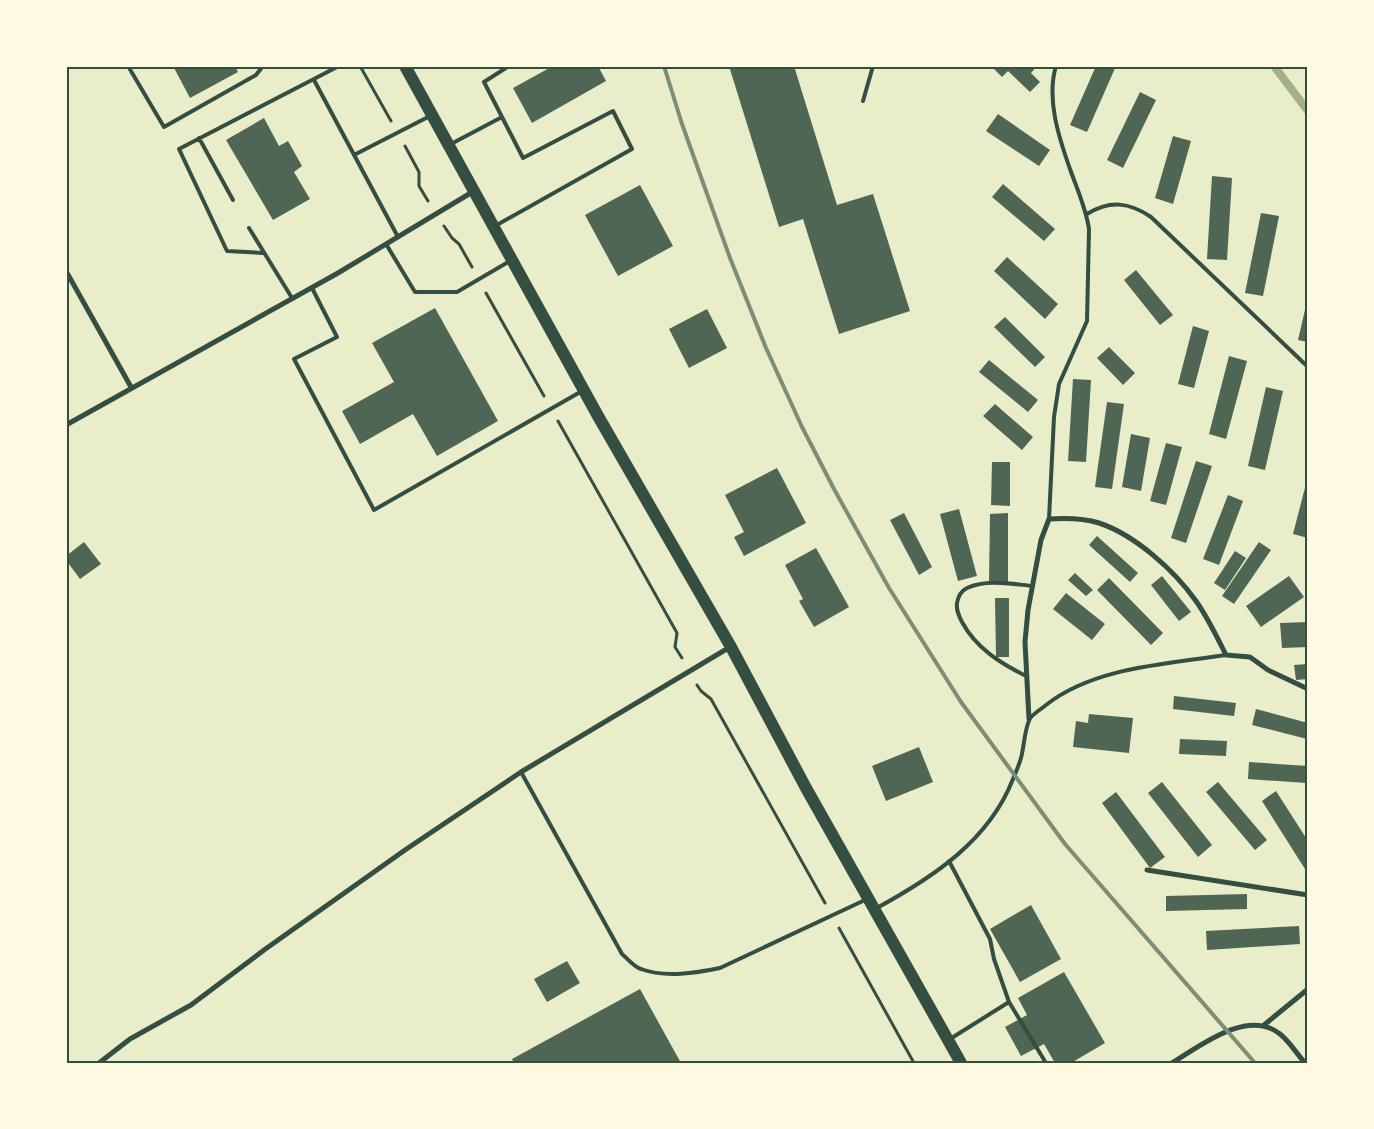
<svg xmlns="http://www.w3.org/2000/svg" width="1374" height="1129" viewBox="0 0 1374 1129" font-family="'Space Grotesk',sans-serif">
<style>
.lines{fill:none;stroke-linecap:round;stroke-linejoin:round}
.stream{stroke:#a3b18a;stroke-width:8}
.building{fill:#4f6655}
.path{stroke:#344e41;stroke-width:3}
.service{stroke:#344e41;stroke-width:4}
.minor{stroke:#344e41;stroke-width:5}
.primary{stroke:#344e41;stroke-width:12}
.rail{stroke:#7c8e77;stroke-width:4}
.neatline{fill:none;stroke:#344e41;stroke-width:2}
</style>
<rect width="100%" height="100%" fill="#e9edc9"/>
<g class="lines">
<path class="stream" d="M1274,66L1308,111"/>
</g>
<path class="building" d="M173,66H235L238,72L190,98Z
M553,66H598L606,81L532,123L513,88Z
M729,66H794L837,205L873,194L910,311L839,334L803,219L779,227Z
M991,66H1037L1031,73L1040,82L1030,92L1008,71L1002,77Z
M1096,66H1116L1087,132L1070,125Z
M1140,92L1156,100L1123,168L1107,160Z
M998,114L1050,150L1039,166L986,131Z
M264,118L279,146L288,141L302,166L294,172L310,199L273,220L226,140Z
M1173,136L1191,141L1173,204L1155,198Z
M1212,176L1232,178L1227,260L1207,259Z
M1003,184L1055,229L1044,241L992,197Z
M640,185L673,246L618,276L585,215Z
M1261,213L1279,216L1263,296L1245,293Z
M1007,257L1058,304L1045,319L994,271Z
M1136,270L1173,315L1160,325L1124,280Z
M1307,301H1308V342L1298,340Z
M435,308L498,421L437,456L413,414L360,444L342,411L394,382L372,343Z
M707,309L727,348L689,368L669,329Z
M1005,317L1045,357L1035,367L994,327Z
M1193,326L1209,331L1194,388L1178,384Z
M1109,347L1135,373L1123,385L1097,358Z
M1229,356L1247,361L1226,439L1209,434Z
M989,360L1038,400L1028,412L979,372Z
M1073,379L1091,380L1086,462L1068,461Z
M1266,387L1283,391L1265,470L1248,466Z
M1107,402L1124,404L1112,489L1095,487Z
M995,404L1033,437L1022,450L983,416Z
M1131,434L1150,438L1141,491L1122,487Z
M1166,443L1182,447L1166,505L1150,501Z
M1196,461L1212,466L1186,543L1171,538Z
M992,462H1010V506L991,505Z
M777,468L806,523L744,556L734,537L744,532L725,495Z
M1307,480H1308V538L1293,534Z
M1228,495L1243,501L1219,565L1203,559Z
M959,509L977,576L958,581L940,514Z
M904,513L932,567L919,575L890,520Z
M1008,513V582H989L990,514Z
M1097,536L1138,573L1130,582L1089,545Z
M84,542L101,564L80,579L66,560V556Z
M1259,542L1271,550L1234,604L1222,596Z
M816,548L849,607L814,627L799,601L803,599L785,565Z
M1235,551L1246,558L1225,590L1214,583Z
M1075,573L1093,590L1086,596L1068,580Z
M1162,576L1191,612L1179,621L1151,585Z
M1289,576L1304,597L1261,627L1246,606Z
M1109,578L1163,633L1151,645L1097,590Z
M1066,593L1105,624L1092,640L1053,609Z
M995,598H1009V657H996Z
M1308,622V647L1282,648L1280,623Z
M1308,664V679L1296,680L1294,665Z
M1174,696L1236,703L1234,716L1173,709Z
M1256,709L1308,723L1307,739L1252,725Z
M1089,714L1133,718L1129,753L1073,747L1076,721L1088,723Z
M1180,739L1227,741L1226,756L1179,754Z
M919,747L933,782L886,801L872,766Z
M1249,762L1308,766L1307,783L1248,779Z
M1162,782L1212,845L1198,857L1148,793Z
M1218,782L1267,840L1255,850L1206,792Z
M1276,791L1308,841V867L1305,869L1262,801Z
M1116,792L1165,857L1150,868L1102,803Z
M1247,894V909L1166,911V896Z
M1031,905L1061,959L1020,982L990,929Z
M1299,926L1300,944L1207,950L1206,931Z
M567,961L580,983L547,1002L534,979Z
M1064,972L1105,1043L1071,1063H1055L1044,1044L1021,1056L1005,1027L1027,1015L1018,998Z
M640,989L681,1063H514L512,1059Z"/>
<g class="lines">
<path class="path" d="M360,66L391,121
M405,146L419,172V186L428,201
M444,226L452,238L459,244L472,267
M486,293L544,396
M558,421L677,633L675,647L682,658
M697,685L701,691L711,699L825,903
M839,928L914,1063"/>
<path class="service" d="M128,66L164,127L256,75L263,66
M314,80L398,237
M863,101L873,66
M199,138L233,200
M451,144L502,117L484,82L509,66
M354,155L430,116
M1087,214C1110,200 1129,202 1151,217L1308,367
M495,226L632,149L613,111L523,158L502,117
M249,228L292,298
M386,244L415,292H457L510,261
M263,253L227,251L179,149L339,66
M312,288L337,337L294,359L374,510L582,391
M1049,519L1054,417L1059,384L1087,321L1089,229C1086,208 1077,189 1070,169C1059,138 1046,99 1056,66
M1026,676C1000,663 976,648 962,622C959,616 956,610 957,603C958,597 961,591 967,588C987,579 1012,584 1033,586
M521,772L622,954C628,959 634,967 641,969C665,978 696,973 720,968L865,900
M949,861L990,939L994,959L1009,1002L950,1039
M875,909C932,878 989,841 1013,779C1016,772 1019,765 1021,758C1024,748 1025,724 1031,717C1035,713 1041,709 1046,705C1094,667 1167,664 1226,655
M1009,1002L1046,1063"/>
<path class="minor" d="M66,271L131,387
M66,425L338,273L474,191
M1029,719L1025,642L1028,610L1041,540L1049,519C1065,518 1083,518 1099,523C1135,535 1174,570 1196,601C1208,618 1217,637 1226,655L1250,657L1268,670L1308,689
M1147,870L1308,895
M1264,1025L1308,989
M99,1063L130,1039L191,1005L264,950L405,850L521,772L730,647
M1172,1063C1200,1046 1248,1008 1280,1034C1289,1041 1297,1054 1305,1063"/>
<path class="primary" d="M405,66L598,416L731,647L806,788L961,1063"/>
<path class="rail" d="M664,66L682,124L730,258L766,348L802,427L834,489L889,588L961,702L1065,844L1255,1063"/>
</g>
<rect width="1374" height="1129" fill="none" stroke="#fefae0" stroke-width="135"/>
<rect x="68" y="68" width="1238" height="994" class="neatline"/>
</svg>
